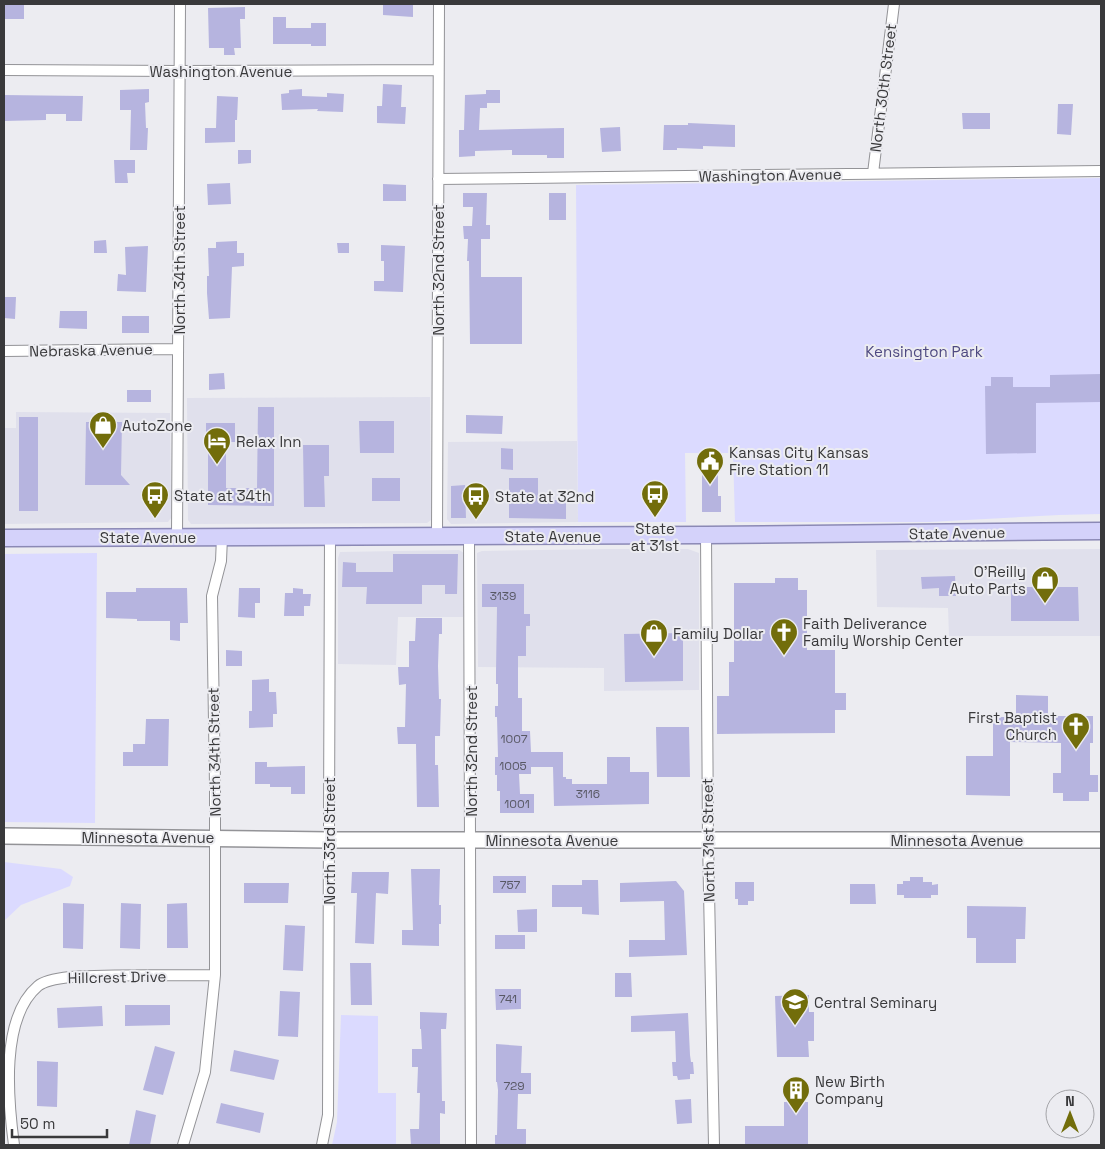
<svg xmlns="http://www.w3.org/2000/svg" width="1105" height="1149" viewBox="0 0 1105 1149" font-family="'Space Grotesk',sans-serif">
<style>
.built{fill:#e0e0ec}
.green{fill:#dbdaff}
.building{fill:#b6b4df}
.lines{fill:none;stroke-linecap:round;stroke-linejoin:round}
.street-casing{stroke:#939397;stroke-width:12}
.secondary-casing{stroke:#939397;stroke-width:18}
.primary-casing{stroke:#8b89b5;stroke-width:19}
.street{stroke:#fff;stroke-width:10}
.secondary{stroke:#fff;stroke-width:15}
.primary{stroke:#d4d2fa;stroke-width:16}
.labels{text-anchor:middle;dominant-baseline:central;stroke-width:4;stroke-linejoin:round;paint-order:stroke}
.number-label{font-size:12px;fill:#585864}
.street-label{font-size:15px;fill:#39393b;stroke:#ececf1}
.park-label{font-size:15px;fill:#4e4981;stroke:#ececf1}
.poi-label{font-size:15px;fill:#39393b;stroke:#ececf1;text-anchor:start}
</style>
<rect width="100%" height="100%" fill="#ececf1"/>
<path class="built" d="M430,397L431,513V520L427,523L191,524L188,520L187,398Z
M16,412L170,413L171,518L168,522L4,524V428H16Z
M577,441L578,522L451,524L447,519L448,442Z
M606,549H688L699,553V690L604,691V668L478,667L477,553L482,551Z
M1101,549V636H949L948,608L877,607L876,550Z
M459,550L464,553L463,617H398L396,665L338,664V558L340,552Z"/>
<path class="green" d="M1101,178V514L1059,515L929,522H735L733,453H685L686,522H578L576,185Z
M97,553L95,823L4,822V554Z
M4,862L61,869L73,877L70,886L21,905L4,921Z
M341,1015L378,1016V1093H396V1145H332L337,1122Z"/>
<path class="building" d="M4,4H24V19H4Z
M383,4H413V17L383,15Z
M245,7V19H240L241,48H234L235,55H224V48H209L208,8Z
M273,17H286V28H311V23H326V46H311V44H273Z
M383,84L402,85L401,107H406L405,124L377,123V106H382Z
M149,89V102L145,103L146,128H148L147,150H130L131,110H120V90Z
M302,89V96L327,97V93L344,94L343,112L317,111L318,109L282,110L281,94L289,93V90Z
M486,90H500V103H487V108H480L479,130L564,128V158H547V155H512V150L475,151V156L459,157V130H464L465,95L486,94Z
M4,95L83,96L82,121H66V114H46V120L4,121Z
M217,96L238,97L237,120H235V142L205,143V128H216Z
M1058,104H1073L1071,135L1057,134Z
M962,113H990V129H963Z
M688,123L735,125V147L703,146V149L677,148V150H663L664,125H688Z
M620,127L621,151L602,152L600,128Z
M238,150H251V163L238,164Z
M114,160H135V173H127L128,183H115Z
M230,183L231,204L208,205L207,184Z
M383,184L406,185V201H383Z
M463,193H487L486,225H490V239H481V277H522V344H470L469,261H467L468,239H464L463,226H472L473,207H463Z
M549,193H566V220H549Z
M106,240L107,253H94V241Z
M237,241V253H244V266L232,267L230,318L209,319L207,293V276H209L208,248H216V242Z
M337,243H349V253H338Z
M381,245L405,246L403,292L374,291V281H384V261H381Z
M148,246L146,292L117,291L118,274L126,275L125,247Z
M4,297H16L15,319L4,318Z
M60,311H87V329L59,328Z
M122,316H149V333H122Z
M224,373L225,389L209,390V374Z
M1101,374V402L1036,403V453L986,454L985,386H991V377H1013V387H1050V375Z
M127,390H151V402H127Z
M258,407H274V506L208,505V436H206V423H235V442H226V488H257Z
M466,415L503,416L502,434L466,433Z
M19,417H38V511H19Z
M359,421H394V453H360Z
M86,422H122L121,475L130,485H85Z
M303,445H329V476H324L325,507H304Z
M501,448L513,449V470L501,469Z
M702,470H713V475H718V496H721V512H702Z
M372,478H400V501H372Z
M509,478H538V500H566V519L509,518Z
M465,485L466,518H451V486Z
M393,554H458L457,594H445V585H422V604H366L367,587H342L343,562L356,563V572H393Z
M955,576L956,596H939V588L922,589L921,577Z
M775,578H798V590H807V650H835V693H846V710H835V733L717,734V696H729V662H734V583H775Z
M482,584H524V614H530V626H526V656H518V698H522V731H530L531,752H563V777H566V779H572V784H607V757H630V772H649V804L554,806L553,767H531V774H519L520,794H534V813H500V791H497V775H495V757H498L497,717H495V706H498V684H496V672L497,607H482Z
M1011,587H1078L1079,621H1011Z
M136,588H187L188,623H180V641L170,640V621H137V619L106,618V592H136Z
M239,588H260V603H255V618L238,617Z
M293,588L303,589V594H311L310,606H304V616H284L285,593H293Z
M416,618H442V634H439L438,666L439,699H441L440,736H435V765H438L439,807H417L416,744H398L397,727H405L406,684L399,685L398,667H409V641H415Z
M683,633V681L625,682L624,634Z
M226,650L242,651V666H226Z
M269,679V692H276L277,714H273V727L249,728V711H252V680Z
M1016,695L1048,696V716H1093V743H1090V775H1098V792H1089V801H1063V793H1053V773H1061V743L1010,742V796L966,795V756H993V717H1016Z
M146,719H169L168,766H123V752H133V744H145Z
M656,727H689L690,777H657Z
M255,762H267V767L305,766V794H291V787H270V784H255Z
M411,869H440L439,905H441V924H439V946L402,945V930H413Z
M352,872H389L388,894L376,893L374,944L355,943L357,893H351Z
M493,876H526V893H493Z
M910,877H923V882H932V885L938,884V895H931V898H904V895H897V884H903V881H910Z
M582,880H598L599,915L582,914V907H552V885H582Z
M676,881L684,891L687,955L629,957V940H665L664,901L620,902V883Z
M735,882H754V901H748V905H738V899H735Z
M244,883H289L288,903H244Z
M850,884H875L876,904H850Z
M63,903L84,904L83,949L63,948Z
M121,903L141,904L140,949L120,948Z
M187,903L188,948H167V904Z
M967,906L1026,907L1025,939H1016V963H976V938H967Z
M537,909V932H518L517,910Z
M285,925L305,926L303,971L283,970Z
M495,935H525V949H495Z
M350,963H371L372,1005H351Z
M615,973H631L632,997H615Z
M495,989H521V1009L496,1010Z
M280,991L300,992L298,1037L278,1036Z
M809,995V1012H814V1041H808L809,1057H777L775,996Z
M125,1005H170V1025L125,1026Z
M102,1006L103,1026L58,1028L57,1008Z
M420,1012L447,1013L446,1029H441L442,1101H445V1114L440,1113V1145H411L410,1129H419L420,1093H417L418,1067H412V1049H422L421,1029H420Z
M688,1013L690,1055L691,1062H693L694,1074H690V1079L678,1080L677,1076H673L672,1062H676L675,1031L631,1032V1016Z
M496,1044L522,1046L521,1073H531V1094H518L517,1129H526V1145H495V1135H497L498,1090L497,1082H496Z
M155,1046L175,1052L163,1095L143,1090Z
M234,1050L279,1060L274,1080L230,1071Z
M37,1061L58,1062L57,1107L37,1106Z
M691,1099L692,1123L677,1124L675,1100Z
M784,1102H808V1145H745V1126H784Z
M221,1103L264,1113L260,1133L216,1123Z
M136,1110L156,1115L150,1145H129Z"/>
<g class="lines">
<g class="street-casing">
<path id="street" d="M4,70L179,71L438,70
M873,173L894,4
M438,179L1101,171
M4,351L178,349
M706,535L708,840L714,1145
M437,536L439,4
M469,536L471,1145
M177,537L180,4
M14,1145C8,1100 0,1018 38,986C45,980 61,978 70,977C118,974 167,976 215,975
M183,1145L205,1072L215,975V785L212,596L221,561L222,537
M322,1145L328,1115L330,536"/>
</g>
<g class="secondary-casing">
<path id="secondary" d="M4,836L329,840H1101"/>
</g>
<g class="primary-casing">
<path id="primary" d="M4,538L706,535L1101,531"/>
</g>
<use href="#street" class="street"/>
<use href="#secondary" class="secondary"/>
<use href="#primary" class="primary"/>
</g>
<defs>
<g id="shop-pin" transform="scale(1.4375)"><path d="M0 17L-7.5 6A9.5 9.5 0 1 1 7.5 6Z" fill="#726d0b" stroke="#ececf1"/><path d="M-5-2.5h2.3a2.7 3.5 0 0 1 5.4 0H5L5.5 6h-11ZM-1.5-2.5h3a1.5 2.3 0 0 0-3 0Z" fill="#fff"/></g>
<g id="hotel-pin" transform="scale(1.4375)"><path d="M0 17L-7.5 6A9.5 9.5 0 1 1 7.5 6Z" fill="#726d0b" stroke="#ececf1"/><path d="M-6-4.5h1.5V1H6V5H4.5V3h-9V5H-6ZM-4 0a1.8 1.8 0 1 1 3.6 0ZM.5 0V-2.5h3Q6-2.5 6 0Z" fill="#fff"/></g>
<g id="civic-pin" transform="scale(1.4375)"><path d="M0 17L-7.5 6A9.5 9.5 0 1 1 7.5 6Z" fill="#726d0b" stroke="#ececf1"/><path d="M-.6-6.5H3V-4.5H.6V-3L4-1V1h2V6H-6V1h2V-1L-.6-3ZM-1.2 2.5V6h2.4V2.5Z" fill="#fff"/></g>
<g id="bus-pin" transform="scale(1.4375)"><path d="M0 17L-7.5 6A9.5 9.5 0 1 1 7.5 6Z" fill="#726d0b" stroke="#ececf1"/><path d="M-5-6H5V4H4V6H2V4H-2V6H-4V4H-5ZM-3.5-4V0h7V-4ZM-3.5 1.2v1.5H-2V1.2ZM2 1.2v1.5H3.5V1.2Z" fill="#fff"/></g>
<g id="church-pin" transform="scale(1.4375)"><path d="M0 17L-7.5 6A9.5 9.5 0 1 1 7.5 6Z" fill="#726d0b" stroke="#ececf1"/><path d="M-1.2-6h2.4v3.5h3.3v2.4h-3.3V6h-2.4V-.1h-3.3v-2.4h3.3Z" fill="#fff"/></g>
<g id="school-pin" transform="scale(1.4375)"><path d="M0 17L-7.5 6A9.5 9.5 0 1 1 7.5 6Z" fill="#726d0b" stroke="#ececf1"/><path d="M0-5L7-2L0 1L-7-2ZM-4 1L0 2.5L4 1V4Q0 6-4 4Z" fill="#fff"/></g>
<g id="building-pin" transform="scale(1.4375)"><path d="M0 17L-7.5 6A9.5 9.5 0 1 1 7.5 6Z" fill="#726d0b" stroke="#ececf1"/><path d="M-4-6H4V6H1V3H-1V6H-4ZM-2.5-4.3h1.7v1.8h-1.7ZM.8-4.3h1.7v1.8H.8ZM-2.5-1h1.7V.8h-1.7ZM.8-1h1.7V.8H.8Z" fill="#fff"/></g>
</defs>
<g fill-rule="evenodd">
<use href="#shop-pin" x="103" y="425"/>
<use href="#hotel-pin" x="217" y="441"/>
<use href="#civic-pin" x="710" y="461"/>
<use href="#bus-pin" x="655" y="494"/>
<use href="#bus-pin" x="155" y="495"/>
<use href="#bus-pin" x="476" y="496"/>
<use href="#shop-pin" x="1045" y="580"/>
<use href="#church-pin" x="784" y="632"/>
<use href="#shop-pin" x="654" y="633"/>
<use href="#church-pin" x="1076" y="726"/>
<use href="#school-pin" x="795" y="1002"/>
<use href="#building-pin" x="796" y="1090"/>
</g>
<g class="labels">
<g class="number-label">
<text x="503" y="596">3139</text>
<text x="514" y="739">1007</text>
<text x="513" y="766">1005</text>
<text x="588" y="794">3116</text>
<text x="517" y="804">1001</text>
<text x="510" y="885">757</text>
<text x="508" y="999">741</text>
<text x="514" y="1086">729</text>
</g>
<g class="street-label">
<text x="221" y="71">Washington Avenue</text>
<text transform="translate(883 88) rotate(-83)">North 30th Street</text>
<text transform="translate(770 175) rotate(-1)">Washington Avenue</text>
<text transform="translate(179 270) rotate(-90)">North 34th Street</text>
<text transform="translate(438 270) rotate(-90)">North 32nd Street</text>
<text transform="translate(91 350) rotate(-1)">Nebraska Avenue</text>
<text transform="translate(957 533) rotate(-1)">State Avenue</text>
<text x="553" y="536">State Avenue</text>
<text x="148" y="537">State Avenue</text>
<text transform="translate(471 751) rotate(-90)">North 32nd Street</text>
<text transform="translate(214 752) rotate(-91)">North 34th Street</text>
<text x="148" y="837">Minnesota Avenue</text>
<text x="552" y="840">Minnesota Avenue</text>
<text transform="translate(708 840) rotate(-91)">North 31st Street</text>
<text x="957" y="840">Minnesota Avenue</text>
<text transform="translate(329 841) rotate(-90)">North 33rd Street</text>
<text transform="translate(117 977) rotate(-1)">Hillcrest Drive</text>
</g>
<g class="park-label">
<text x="924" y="351">Kensington Park</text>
</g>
<g class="poi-label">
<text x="122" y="425">AutoZone</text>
<text x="236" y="441">Relax Inn</text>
<text x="729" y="452">Kansas City Kansas<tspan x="729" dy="17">Fire Station 11</tspan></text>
<text x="174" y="495">State at 34th</text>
<text x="495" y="496">State at 32nd</text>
<text x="655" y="528" text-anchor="middle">State<tspan x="655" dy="17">at 31st</tspan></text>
<text x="1026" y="571" text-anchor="end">O'Reilly<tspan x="1026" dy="17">Auto Parts</tspan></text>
<text x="803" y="623">Faith Deliverance<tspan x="803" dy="17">Family Worship Center</tspan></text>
<text x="673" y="633">Family Dollar</text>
<text x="1057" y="717" text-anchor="end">First Baptist<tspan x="1057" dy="17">Church</tspan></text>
<text x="814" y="1002">Central Seminary</text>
<text x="815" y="1081">New Birth<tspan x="815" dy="17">Company</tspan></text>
</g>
</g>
<rect width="1105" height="1149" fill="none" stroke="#39393b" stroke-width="10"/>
<g transform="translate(1070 1114)"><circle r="24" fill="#ececf1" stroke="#a4a4a8"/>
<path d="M0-4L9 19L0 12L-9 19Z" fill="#726d0b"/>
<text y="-8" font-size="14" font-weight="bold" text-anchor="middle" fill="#39393b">N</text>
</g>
<path d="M12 1129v8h95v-8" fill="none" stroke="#39393b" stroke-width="2.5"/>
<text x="20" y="1129" font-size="15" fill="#39393b" stroke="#ececf1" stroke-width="4" paint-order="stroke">50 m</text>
</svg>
